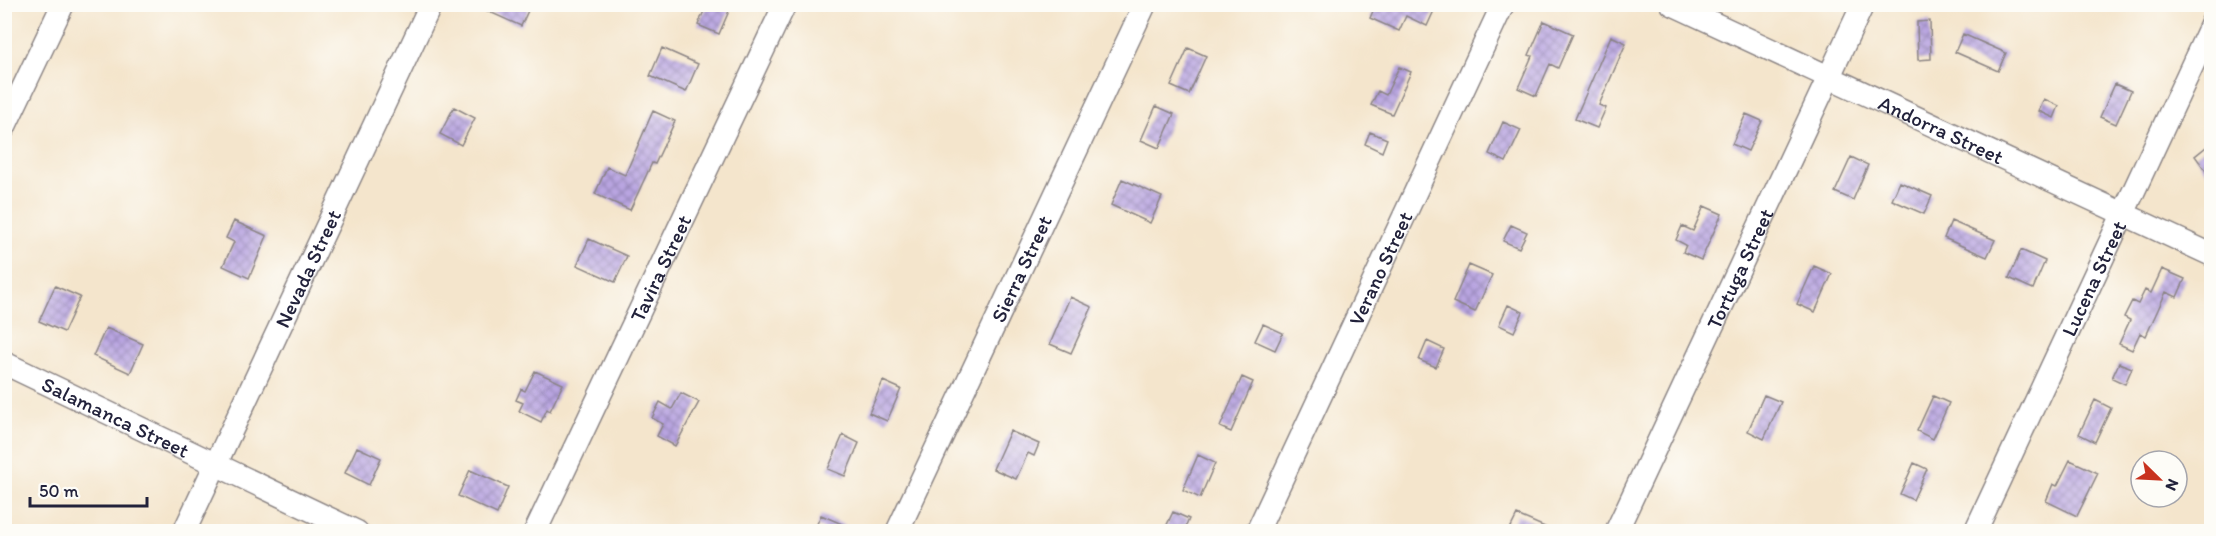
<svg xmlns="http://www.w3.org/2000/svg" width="2216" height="536" viewBox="0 0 2216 536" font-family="Itim,sans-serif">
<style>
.building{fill:url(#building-cross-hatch)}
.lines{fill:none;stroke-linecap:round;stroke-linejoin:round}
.minor-casing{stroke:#8b8484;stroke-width:25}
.minor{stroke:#fff;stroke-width:22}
.labels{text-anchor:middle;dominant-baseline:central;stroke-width:5;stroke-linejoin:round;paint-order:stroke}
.street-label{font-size:21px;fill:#22223b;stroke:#fdfcf7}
</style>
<defs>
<pattern id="building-cross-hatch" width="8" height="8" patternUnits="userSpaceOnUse" patternTransform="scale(1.5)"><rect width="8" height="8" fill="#b9a5e1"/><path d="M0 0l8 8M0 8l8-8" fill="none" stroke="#9686b8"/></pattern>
</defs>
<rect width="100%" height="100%" fill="#fdfcf7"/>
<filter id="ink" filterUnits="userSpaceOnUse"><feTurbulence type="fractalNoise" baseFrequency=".0167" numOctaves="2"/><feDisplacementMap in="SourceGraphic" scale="12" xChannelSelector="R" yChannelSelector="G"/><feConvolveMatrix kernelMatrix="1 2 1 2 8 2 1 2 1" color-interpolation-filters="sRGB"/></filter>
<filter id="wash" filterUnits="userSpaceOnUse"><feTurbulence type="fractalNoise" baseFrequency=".008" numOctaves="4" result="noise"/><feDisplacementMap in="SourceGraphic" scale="24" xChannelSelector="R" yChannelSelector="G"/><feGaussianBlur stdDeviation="1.35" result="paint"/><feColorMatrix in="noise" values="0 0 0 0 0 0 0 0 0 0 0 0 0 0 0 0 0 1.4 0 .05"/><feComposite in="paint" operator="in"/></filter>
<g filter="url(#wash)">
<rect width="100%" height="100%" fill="#f4e5cc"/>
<g id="blocks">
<path class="building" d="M472,4H531L521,26Z
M707,4H732L719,34L698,25Z
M1376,4H1437L1427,26L1406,16L1399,31L1370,18Z
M1544,21L1573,34L1558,68L1550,64L1536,96L1518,88L1532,56L1529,55Z
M1930,21L1931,59L1918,60L1917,22Z
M1963,34L2006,53L1998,71L1955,52Z
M1611,36L1626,43L1599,105L1606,108L1597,128L1575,119Z
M662,48L698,64L686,92L650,76Z
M1188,48L1206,56L1189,94L1171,86Z
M1399,67L1411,72L1392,114L1371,105L1378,91L1386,95Z
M2115,84L2131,91L2116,124L2100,117Z
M2044,99L2059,106L2054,118L2039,111Z
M1156,106L1174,114L1159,148L1141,140Z
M454,107L475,118L461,145L440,134Z
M653,111L675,121L655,164L652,163L630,210L595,194L607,167L625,175Z
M1746,114L1762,121L1748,151L1732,144Z
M1503,122L1521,130L1506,162L1489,154Z
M1370,132L1387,139L1382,152L1365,144Z
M2211,143V178L2195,156Z
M1851,157L1868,165L1853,200L1835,192Z
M1122,179L1162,197L1150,223L1111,205Z
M1900,182L1932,196L1924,214L1892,200Z
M1704,206L1722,214L1701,260L1683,252L1686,245L1676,240L1682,226L1693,231Z
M234,221L267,236L249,278L223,266L234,242L226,238Z
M1951,221L1995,240L1987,257L1944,238Z
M1511,225L1527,232L1519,248L1503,241Z
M589,239L627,256L615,282L577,265Z
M2021,250L2045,261L2033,289L2009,278Z
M1469,265L1492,275L1475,312L1453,302Z
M1814,266L1832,274L1815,312L1797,304Z
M2162,269L2185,279L2177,297L2166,292L2146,336L2140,333L2132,350L2119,344L2130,320L2124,317L2132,301L2138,304L2145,290L2151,293Z
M55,286L80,297L64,332L39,321Z
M1070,297L1092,307L1071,353L1050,344Z
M1508,305L1523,312L1514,332L1499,325Z
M1263,324L1283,333L1275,350L1255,341Z
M106,328L143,344L130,373L93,356Z
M1427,341L1444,349L1436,367L1419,360Z
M2119,363L2132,368L2125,384L2112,378Z
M535,371L563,384L550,411L547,409L541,422L519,411L523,403L516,400L521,389L525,391Z
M1242,377L1253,382L1231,432L1220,427Z
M883,381L901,389L887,421L869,413Z
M681,393L699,402L675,446L657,436L663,424L652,418L660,402L672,409Z
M1764,395L1781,402L1764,439L1748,431Z
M1933,396L1949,403L1933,439L1917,431Z
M2095,400L2111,408L2095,442L2079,434Z
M1010,431L1039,444L1034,456L1028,453L1016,479L993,469Z
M843,435L859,443L845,476L828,469Z
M357,447L381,458L369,485L345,473Z
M1198,455L1215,463L1200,498L1183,490Z
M2070,460L2098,473L2077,516L2046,501L2053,484L2057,486Z
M1914,463L1927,469L1913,500L1900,494Z
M470,470L508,487L497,514L458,496Z
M1173,512L1189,519L1184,531H1164Z
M821,515L858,531H828L816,526Z
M1517,515L1554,531H1509Z"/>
</g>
</g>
<g filter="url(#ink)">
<use href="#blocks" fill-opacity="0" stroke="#8b8484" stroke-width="1.5"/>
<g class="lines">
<g class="minor-casing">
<g id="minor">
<path id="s1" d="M1672,4L2212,255"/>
<path d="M4,128L63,4"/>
<path id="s2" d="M4,363L357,532"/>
<path id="s3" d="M184,532L431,4"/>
<path id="s4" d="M535,532L785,4"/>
<path id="s5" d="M897,532L1145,4"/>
<path id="s6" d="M1257,532L1503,4"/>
<path id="s7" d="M1616,532L1863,4"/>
<path id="s8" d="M1975,532L2212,23"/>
</g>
</g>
<use href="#minor" class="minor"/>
</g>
</g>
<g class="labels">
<g class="street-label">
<text stroke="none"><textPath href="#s1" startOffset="297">Andorra Street</textPath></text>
<text stroke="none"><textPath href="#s3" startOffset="291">Nevada Street</textPath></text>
<text stroke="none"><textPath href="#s4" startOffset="292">Tavira Street</textPath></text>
<text stroke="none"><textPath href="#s5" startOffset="291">Sierra Street</textPath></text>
<text stroke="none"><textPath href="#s6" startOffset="291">Verano Street</textPath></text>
<text stroke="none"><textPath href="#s7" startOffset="291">Tortuga Street</textPath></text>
<text stroke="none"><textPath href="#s8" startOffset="280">Lucena Street</textPath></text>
<text stroke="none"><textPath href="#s2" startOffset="124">Salamanca Street</textPath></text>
</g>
</g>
<rect width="2216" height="536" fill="none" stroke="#fdfcf7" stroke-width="24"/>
<g transform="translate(2159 479) rotate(114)"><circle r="28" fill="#fdfcf7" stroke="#a5a5ac" stroke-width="1.5"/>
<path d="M0-4.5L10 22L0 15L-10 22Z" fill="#c8321e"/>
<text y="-9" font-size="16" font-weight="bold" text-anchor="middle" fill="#22223b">N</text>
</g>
<path d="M30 497v9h117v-9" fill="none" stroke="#22223b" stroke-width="3"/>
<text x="39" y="497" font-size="18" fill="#22223b" stroke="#fdfcf7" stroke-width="4.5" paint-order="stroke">50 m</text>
</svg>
